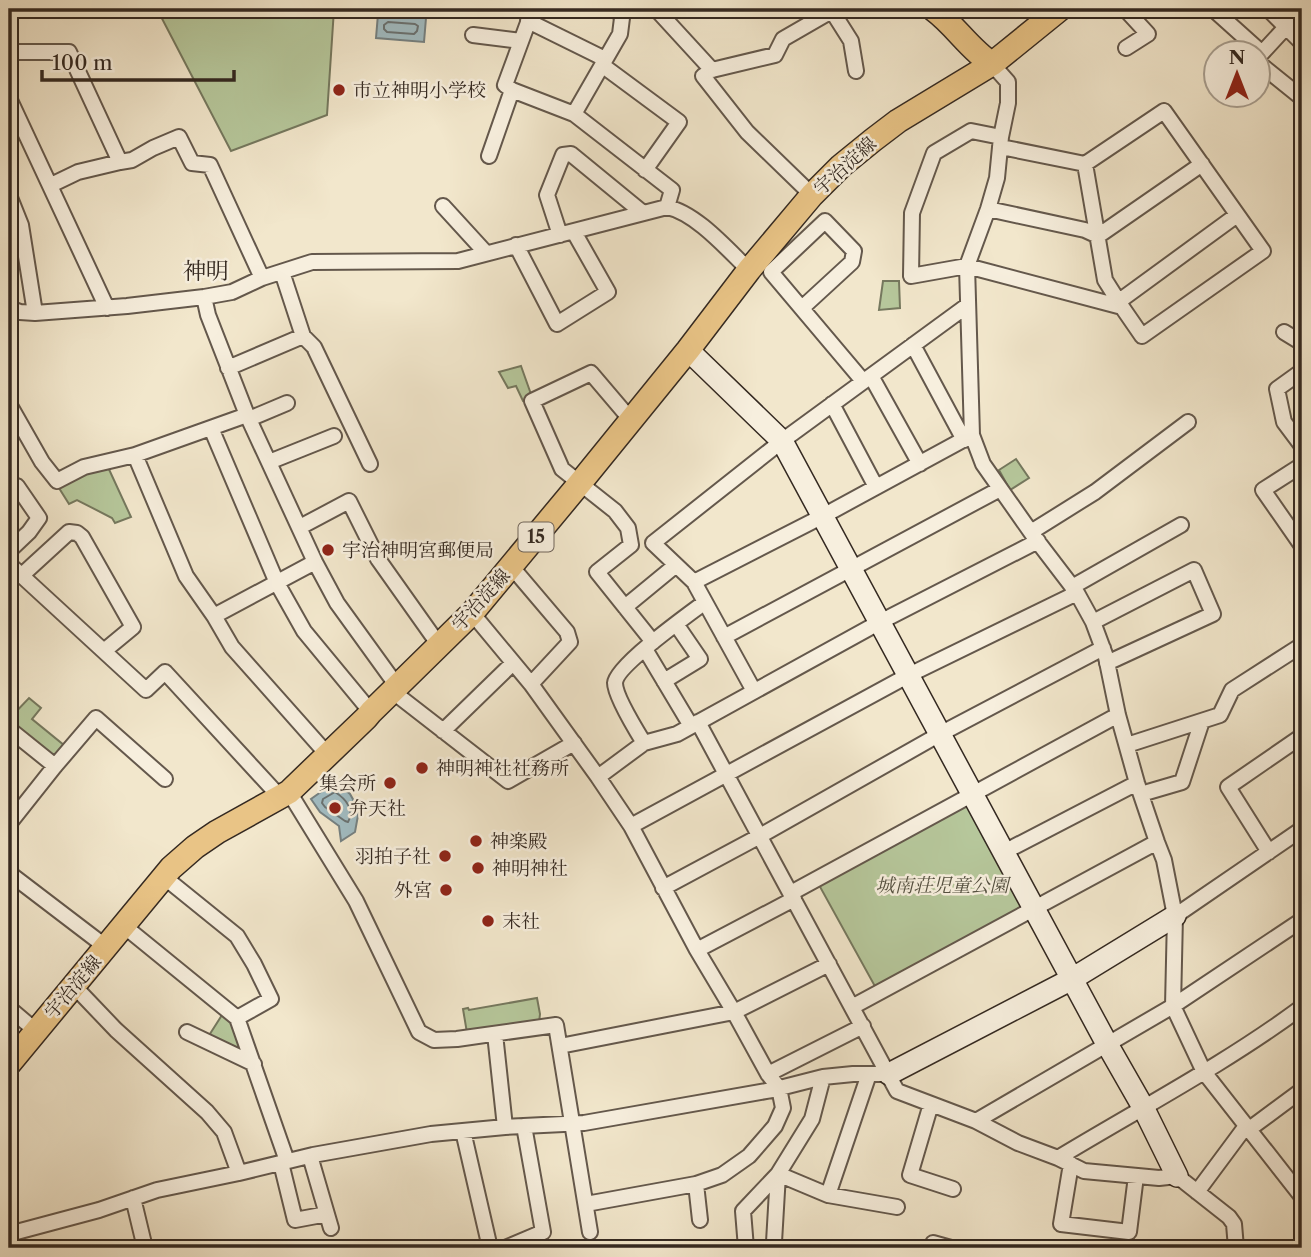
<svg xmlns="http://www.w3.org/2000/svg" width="1311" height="1257" viewBox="0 0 1311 1257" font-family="'Libre Caslon Text','Noto Serif JP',serif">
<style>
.green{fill:#b6c79b;stroke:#75785e;stroke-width:2}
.water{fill:#a1bcc2;stroke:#758182;stroke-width:2}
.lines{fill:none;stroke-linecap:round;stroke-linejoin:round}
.shore{stroke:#6a7272;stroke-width:2}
.street-casing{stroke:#64584c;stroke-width:18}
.secondary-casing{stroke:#342921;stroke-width:24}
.primary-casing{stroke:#342921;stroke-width:26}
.street{stroke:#f7efde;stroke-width:14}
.secondary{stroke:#f7efde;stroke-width:21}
.primary{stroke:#e9c486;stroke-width:23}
.poi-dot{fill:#8f2418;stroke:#f7efde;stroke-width:2.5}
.labels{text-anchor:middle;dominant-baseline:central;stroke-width:5;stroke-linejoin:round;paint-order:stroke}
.shield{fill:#f7efde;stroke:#6e645a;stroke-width:2}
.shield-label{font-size:18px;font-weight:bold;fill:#342921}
.poi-label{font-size:19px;fill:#342921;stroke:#f7efde;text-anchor:start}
.street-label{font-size:19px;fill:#342921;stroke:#f7efde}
.park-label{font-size:19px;font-style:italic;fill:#545040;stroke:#f7efde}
.quarter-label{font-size:23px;fill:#342921;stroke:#f7efde}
</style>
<rect width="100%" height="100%" fill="#f2e7cc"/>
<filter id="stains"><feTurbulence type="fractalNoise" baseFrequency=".00286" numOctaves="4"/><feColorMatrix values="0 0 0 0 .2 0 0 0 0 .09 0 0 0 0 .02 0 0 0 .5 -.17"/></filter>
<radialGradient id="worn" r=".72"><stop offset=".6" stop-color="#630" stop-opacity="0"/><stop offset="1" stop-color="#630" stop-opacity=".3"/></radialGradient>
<path class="green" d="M157,9H334L327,115L231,151Z
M883,281H899L900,308L879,310Z
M521,366L532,397L523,401L516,386L508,388L499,372Z
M1016,459L1029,478L1010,490L999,470Z
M107,465L131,517L115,523L112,518L77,500L69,504L59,488L88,471Z
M29,698L41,708L32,719L65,746L58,755L49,754L9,719Z
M967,802L1024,909L877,990L819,885Z
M537,998L540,1014L539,1023L467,1033L463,1009L468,1008L469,1010Z
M222,1015L235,1022L246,1052L208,1037Z"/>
<path class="water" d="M378,14L426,18L424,42L376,38Z
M335,782L350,794L359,810L355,832L341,841L339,826L320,812L311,799Z"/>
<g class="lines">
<path class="shore" d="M388,22L415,24L418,26L417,31L414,34L387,32L384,29V25Z
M335,792C346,799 355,810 348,822L345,821L325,807L322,803L323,799Z"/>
<g class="street-casing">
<path id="street" d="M656,9L712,70
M1125,9L1148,34L1126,48
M1213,9L1262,53L1286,27L1268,9
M1302,9L1286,27L1302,43
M832,11L851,41L856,71
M528,21L605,59
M473,35L521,41
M9,52H69L120,162L78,172L51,185
M992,64L1008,82V103L1001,137L997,178L988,209L967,266L972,435L983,464L1035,538L1077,593L1093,622L1106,657L1118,715L1137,783L1157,842L1164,860L1175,916L1173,1006L1204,1072L1302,1197
M602,65L679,122L645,170
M1261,65L1302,98
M512,90L505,85L533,9
M9,98L107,308
M574,114L620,34L622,18L617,9
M1001,147L1085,164L1164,111L1263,251L1142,336L1122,307L967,266L911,276L912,213L934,153L971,131L1001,137
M489,156L512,90L574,114L672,190L667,207
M120,162L132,160L153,148L179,137L192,163L210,165L262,278
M1085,164L1105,280L1122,307
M9,195L21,225L35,313
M812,195L747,132L703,76L712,70L775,55L783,39L835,9
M443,206L486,253
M988,209L1085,230L1098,236L1202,164
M560,235L547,195L563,155L571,154L643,213
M516,245L557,324L608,292L574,232
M282,272L303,336L314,347L370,464
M204,297L208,315L247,415L315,562L337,603L397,686
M1118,302L1237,215
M9,308L20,312L35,313L127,306L204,297L232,292L262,278L312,262L458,261L667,207C696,213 727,249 749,270
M802,308L852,262L854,251L825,221L771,272L863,381
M1284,332L1302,343
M913,345L964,440
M228,368L303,336
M1302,371L1277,389L1284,422L1302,446
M871,376L920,464
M9,404L42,462L57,481L84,467L135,455L247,415
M832,404L876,487
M249,419L287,403
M631,420L591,373L532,401L562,469L615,511L628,528L631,545L597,572L653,642
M211,428L277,583L304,631L371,712
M135,455L186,576L214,616L232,647L327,754
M269,462L334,436
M1302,465L1263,490L1302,546
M9,491L17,486L39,518L29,532L9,551
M300,527L349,501L378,559L439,645
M1031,532L1095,492L1188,422
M9,564L146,690L165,672L280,797
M511,566L567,632L570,642L531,684
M21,576L69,532L77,533L82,537L133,627L104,651
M694,582L823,516L972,435
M1072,587L1181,525
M625,607L676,565
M472,613L531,684L598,777L631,826L697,950L734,1012L768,1074L779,1088L783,1108L775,1126L749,1156L722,1175L696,1184L586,1204
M214,616L315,562
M1093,622L1194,570L1213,614L1107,663
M724,637L1000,489
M645,649L691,726
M664,681L700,659L676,624
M392,691L508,781L574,743
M754,691L694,582L653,543L782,441L968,305
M698,722L897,1091L976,1121L1018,1143L1058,1158L1084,1171L1159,1178L1177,1176L1229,1217L1234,1224L1236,1248
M9,729L55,766
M443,731L513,663
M644,743C636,730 615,696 615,683C616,666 689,614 705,602
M1127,745L1220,715L1232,690L1302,645
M598,777L644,743L677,734L880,622L1038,541
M289,792L356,901L419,1032L434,1040L457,1039L556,1025L590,1232
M1141,794L1182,782L1202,721
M9,824L55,766L96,718L165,779
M631,826L909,675L1077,593
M1004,852L1137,783
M1269,852L1228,787L1302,736
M9,873L106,947
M164,877L237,936L254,964L271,999L237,1018
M663,888L760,836L940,734L1103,648
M791,893L1118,715
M1175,916L1302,829
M124,926L237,1018L287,1161
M697,950L794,899
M74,986L116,1030L207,1112L224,1132L239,1173L313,1155L431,1134L505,1127L584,1123L772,1090L823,1077L853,1074H889
M852,1007L1157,842
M9,1008L36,1031
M187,1032L254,1064
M495,1034L505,1127
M560,1046L734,1012L829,964
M768,1074L863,1026
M931,1104L910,1175L953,1189
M976,1121L1173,1006L1302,920
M1248,1130L1302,1090
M463,1131L490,1248
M310,1156L331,1228
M1058,1158C1139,1109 1225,1064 1302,1007
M281,1163L295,1220L327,1214
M1071,1164L1061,1224L1129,1232L1136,1176
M696,1184L700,1220
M1197,1192L1246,1126
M828,1195L869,1074
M133,1198L145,1248
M9,1234L99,1210L157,1190L239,1173
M505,1248L543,1232L524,1126
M746,1248L743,1211L778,1174L812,1119L823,1077
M776,1248L774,1242L778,1174L828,1195L897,1207
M933,1248V1243L951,1248"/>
</g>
<g class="secondary-casing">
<path id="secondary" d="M688,350L782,441L1107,1044L1143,1107L1177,1176
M889,1074L1072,979L1175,916"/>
</g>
<g class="primary-casing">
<path id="primary" d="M933,9C955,25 969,49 992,64
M9,1064L171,868L195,847L217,832L289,792L366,718L371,712L472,613L580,483L688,350L749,270L812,195L841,166L873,140L898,121L992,64L1060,9"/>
</g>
<use href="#street" class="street"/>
<use href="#secondary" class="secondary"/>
<use href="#primary" class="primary"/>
</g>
<g class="poi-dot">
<circle cx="339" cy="90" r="7"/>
<circle cx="328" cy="550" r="7"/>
<circle cx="422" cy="768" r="7"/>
<circle cx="390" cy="783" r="7"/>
<circle cx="335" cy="808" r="7"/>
<circle cx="476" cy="841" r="7"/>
<circle cx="445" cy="856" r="7"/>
<circle cx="478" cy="868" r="7"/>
<circle cx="446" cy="890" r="7"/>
<circle cx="488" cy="921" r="7"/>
</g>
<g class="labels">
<rect class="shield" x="518.5" y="522.5" width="35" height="29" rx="5"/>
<g class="shield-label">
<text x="536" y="537">15</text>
</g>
<g class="poi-label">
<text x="353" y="90">市立神明小学校</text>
<text x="342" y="550">宇治神明宮郵便局</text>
<text x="436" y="768">神明神社社務所</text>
<text x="376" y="783" text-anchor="end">集会所</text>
<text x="349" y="808">弁天社</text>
<text x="490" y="841">神楽殿</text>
<text x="431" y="856" text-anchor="end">羽拍子社</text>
<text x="492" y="868">神明神社</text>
<text x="432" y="890" text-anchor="end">外宮</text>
<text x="502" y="921">末社</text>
</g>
<g class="street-label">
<text transform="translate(845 166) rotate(-42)">宇治淀線</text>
<text transform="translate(481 600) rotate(-48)">宇治淀線</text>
<text transform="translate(73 987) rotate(-50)">宇治淀線</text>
</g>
<g class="park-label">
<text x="942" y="885">城南荘児童公園</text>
</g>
<g class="quarter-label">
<text x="206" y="271">神明</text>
</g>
</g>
<rect width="1311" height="1257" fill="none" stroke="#f2e7cc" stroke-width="35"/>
<rect x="10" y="10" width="1290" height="1236" fill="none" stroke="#342921" stroke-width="3.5"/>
<rect x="18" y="18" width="1276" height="1222" fill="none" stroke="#342921" stroke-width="2"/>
<g transform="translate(1237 74)"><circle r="33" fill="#f7efde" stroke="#a9a092" stroke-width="2"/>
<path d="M0-5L12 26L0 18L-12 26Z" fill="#8f2418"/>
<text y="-10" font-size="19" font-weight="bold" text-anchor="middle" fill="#342921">N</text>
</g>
<path d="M42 70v10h192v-10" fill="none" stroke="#342921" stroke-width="3.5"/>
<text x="52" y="70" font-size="21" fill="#342921" stroke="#f7efde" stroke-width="5" paint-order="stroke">100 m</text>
<rect width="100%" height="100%" filter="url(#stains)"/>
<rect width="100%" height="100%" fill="url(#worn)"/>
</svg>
